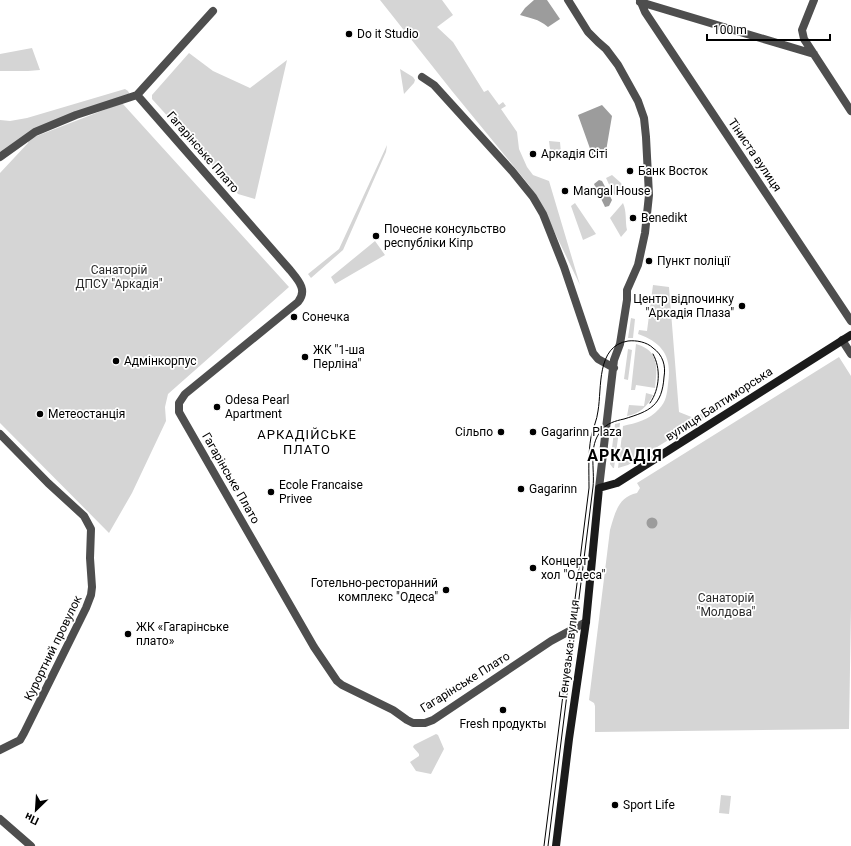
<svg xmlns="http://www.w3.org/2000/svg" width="851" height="846" viewBox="0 0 851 846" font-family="Roboto,sans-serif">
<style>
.green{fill:#d5d5d5}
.water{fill:#9c9c9c}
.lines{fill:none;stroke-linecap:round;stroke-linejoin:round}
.minor{stroke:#4e4e4e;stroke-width:8}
.tertiary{stroke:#4e4e4e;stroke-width:8}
.secondary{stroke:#1b1b1b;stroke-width:8}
.tram{stroke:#000;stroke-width:1}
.poi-dot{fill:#000;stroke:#fff;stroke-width:1.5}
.labels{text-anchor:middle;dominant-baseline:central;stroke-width:3.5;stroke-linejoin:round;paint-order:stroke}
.poi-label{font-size:12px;fill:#000;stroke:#fff;text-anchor:start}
.street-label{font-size:12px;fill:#000;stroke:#fff}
.park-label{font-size:12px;fill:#2c2c2c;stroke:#fff}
.neighbourhood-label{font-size:13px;letter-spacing:1px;fill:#000;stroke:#fff}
.district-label{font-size:16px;font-weight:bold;letter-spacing:1px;fill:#000;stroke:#fff}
</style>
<rect width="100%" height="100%" fill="#fff"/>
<path class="green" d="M380,0H442L453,15L437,27L453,42L484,92L488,90L499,105L503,102L506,106L501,109L517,132L519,149L527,167L533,175L549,181L580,285L542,206L529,185L452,91Z
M32,48L40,70L28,71H0V54Z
M189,53L213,71L250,88L287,60L255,199L238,194L152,99V95Z
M400,69L413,77L415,80L414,83L404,94Z
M125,89L128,91L130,95L76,113L0,154V120L10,121L27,118Z
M122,103L289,287L168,394L165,407L166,421L132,493L109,533L0,423V173L28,143L29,139Z
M549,141L560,142L561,153L559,156L550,149Z
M387,145L386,152L343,250L311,278L308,274L339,249Z
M612,175L621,183L623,187L614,195L606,178Z
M575,203L596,234L583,240L571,206Z
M623,203C627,212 625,221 627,230L621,237L610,218Z
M375,241L385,255L335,284L331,277Z
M653,285L669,287L679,412L694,418L737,391L741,395L628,465L618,468L623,426C636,423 649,420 659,409C666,402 667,394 668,384C672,358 664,343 638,334L639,330L647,331Z
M631,318L635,319L633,338H628Z
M636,344C660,351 657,367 655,388L636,385L635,390H631Z
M628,349L632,350L628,380L624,379Z
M839,357L851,376V608L849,729L595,732V706L594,703L589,700L610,530C615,513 618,497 637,493L640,488L637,483Z
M646,393L653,395C648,406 639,414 627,416L629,405L644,406Z
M620,423L614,468H613L610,464L615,424Z
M436,734L438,735L444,749L431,774L416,771L410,762L419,756V754L413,747L414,745Z
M721,795L731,796L729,814L719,813Z"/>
<path class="water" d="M534,0H547L560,19L548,27C537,18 532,19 520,15L525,8Z
M602,105L612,116L605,157H593L578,115Z
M599,180L602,181L612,200L609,206L605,207L594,184Z
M646.5 523a5.5 5.5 0 1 1 11 0a5.5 5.5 0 1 1-11 0Z"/>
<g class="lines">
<path class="minor" d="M568,0L588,32L598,42L606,49L618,65L638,101L644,118L646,137L649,195L645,233L638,265L627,290V300L620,344L614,360L599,488
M640,0L645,12L851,321
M814,0L802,30L804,39L851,111
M640,2L814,54
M422,77L434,85L512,171L533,197L543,214L564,267L593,353L598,359L614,368
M137,95L290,270C298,280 308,290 298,302L185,394L179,403V412L314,647L337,681L342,685L393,710L407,720L413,723H425L433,720L551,641L586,622
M0,157L35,132L76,115L137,95L213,11
M0,434L48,483L84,516L91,529L90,558L92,587L91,595L86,608L24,733L20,740L0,750
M0,819L31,846"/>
<path class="tertiary" d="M842,340L851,354"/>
<path class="secondary" d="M556,846L569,739L586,622L599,488L617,483L851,335"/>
<path class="tram" d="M650,403C660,389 661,368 653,354
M544,846L589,488C589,471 588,454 591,437C593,428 597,420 598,411C602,388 596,346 628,341C636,340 647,342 653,348C663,355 666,366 664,377C662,406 650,411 624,419C615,421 607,423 601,431C588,446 595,469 593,487L548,846"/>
</g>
<g class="poi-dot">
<circle cx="349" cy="34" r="4"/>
<circle cx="533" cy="154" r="4"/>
<circle cx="630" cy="171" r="4"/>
<circle cx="565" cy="191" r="4"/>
<circle cx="633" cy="218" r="4"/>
<circle cx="376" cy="236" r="4"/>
<circle cx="649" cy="261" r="4"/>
<circle cx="742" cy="306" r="4"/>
<circle cx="294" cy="317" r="4"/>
<circle cx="305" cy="357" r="4"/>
<circle cx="116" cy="361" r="4"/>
<circle cx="217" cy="407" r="4"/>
<circle cx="40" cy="414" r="4"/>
<circle cx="501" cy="432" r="4"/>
<circle cx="533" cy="432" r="4"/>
<circle cx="521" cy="489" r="4"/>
<circle cx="271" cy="492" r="4"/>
<circle cx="533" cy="568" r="4"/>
<circle cx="446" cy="590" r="4"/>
<circle cx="128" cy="634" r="4"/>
<circle cx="503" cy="710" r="4"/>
<circle cx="615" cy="805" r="4"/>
</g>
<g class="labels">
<g class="poi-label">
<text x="357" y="34">Do it Studio</text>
<text x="541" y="154">Аркадія Сіті</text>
<text x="638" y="171">Банк Восток</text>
<text x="573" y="191">Mangal House</text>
<text x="641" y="218">Benedikt</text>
<text x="384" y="229">Почесне консульство<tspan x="384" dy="14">республіки Кіпр</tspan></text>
<text x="657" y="261">Пункт поліції</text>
<text x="734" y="299" text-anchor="end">Центр відпочинку<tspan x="734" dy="14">"Аркадія Плаза"</tspan></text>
<text x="302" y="317">Сонечка</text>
<text x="313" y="350">ЖК "1-ша<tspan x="313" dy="14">Перліна"</tspan></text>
<text x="124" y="361">Адмінкорпус</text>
<text x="225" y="400">Odesa Pearl<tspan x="225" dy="14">Apartment</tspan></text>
<text x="48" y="414">Метеостанція</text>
<text x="493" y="432" text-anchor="end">Сільпо</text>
<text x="541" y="432">Gagarinn Plaza</text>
<text x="279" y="485">Ecole Francaise<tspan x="279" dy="14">Privee</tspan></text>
<text x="529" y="489">Gagarinn</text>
<text x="541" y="561">Концерт<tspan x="541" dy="14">хол "Одеса"</tspan></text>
<text x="438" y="583" text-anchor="end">Готельно-ресторанний<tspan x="438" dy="14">комплекс "Одеса"</tspan></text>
<text x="136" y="627">ЖК «Гагарінське<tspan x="136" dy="14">плато»</tspan></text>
<text x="503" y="724" text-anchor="middle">Fresh продукты</text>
<text x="623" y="805">Sport Life</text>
</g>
<g class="street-label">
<text transform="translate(203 152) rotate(49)">Гагарінське Плато</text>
<text transform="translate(755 155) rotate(56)">Тіниста вулиця</text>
<text transform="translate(719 404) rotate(-33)">вулиця Балтиморська</text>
<text transform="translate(231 478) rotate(60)">Гагарінське Плато</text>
<text transform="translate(53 648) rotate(-64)">Курортний провулок</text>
<text transform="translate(569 649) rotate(-83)">Генуезька вулиця</text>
<text transform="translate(465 682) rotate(-32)">Гагарінське Плато</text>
</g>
<g class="park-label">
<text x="119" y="270">Санаторій<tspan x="119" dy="14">ДПСУ "Аркадія"</tspan></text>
<text x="726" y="598">Санаторій<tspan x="726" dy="14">"Молдова"</tspan></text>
</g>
<g class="neighbourhood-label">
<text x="307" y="434">АРКАДІЙСЬКЕ<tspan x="307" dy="15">ПЛАТО</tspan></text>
</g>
<g class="district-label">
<text x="625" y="455">АРКАДІЯ</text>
</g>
</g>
<g transform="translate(36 810) rotate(205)" stroke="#ffffff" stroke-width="3" paint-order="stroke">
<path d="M0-3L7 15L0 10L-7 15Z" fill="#000000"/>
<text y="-6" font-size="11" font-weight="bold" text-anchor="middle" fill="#000000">Пн</text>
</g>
<path d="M707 34v6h123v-6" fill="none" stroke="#000000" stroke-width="2"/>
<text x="713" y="34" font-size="12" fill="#000000" stroke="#ffffff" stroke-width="3" paint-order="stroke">100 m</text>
</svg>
